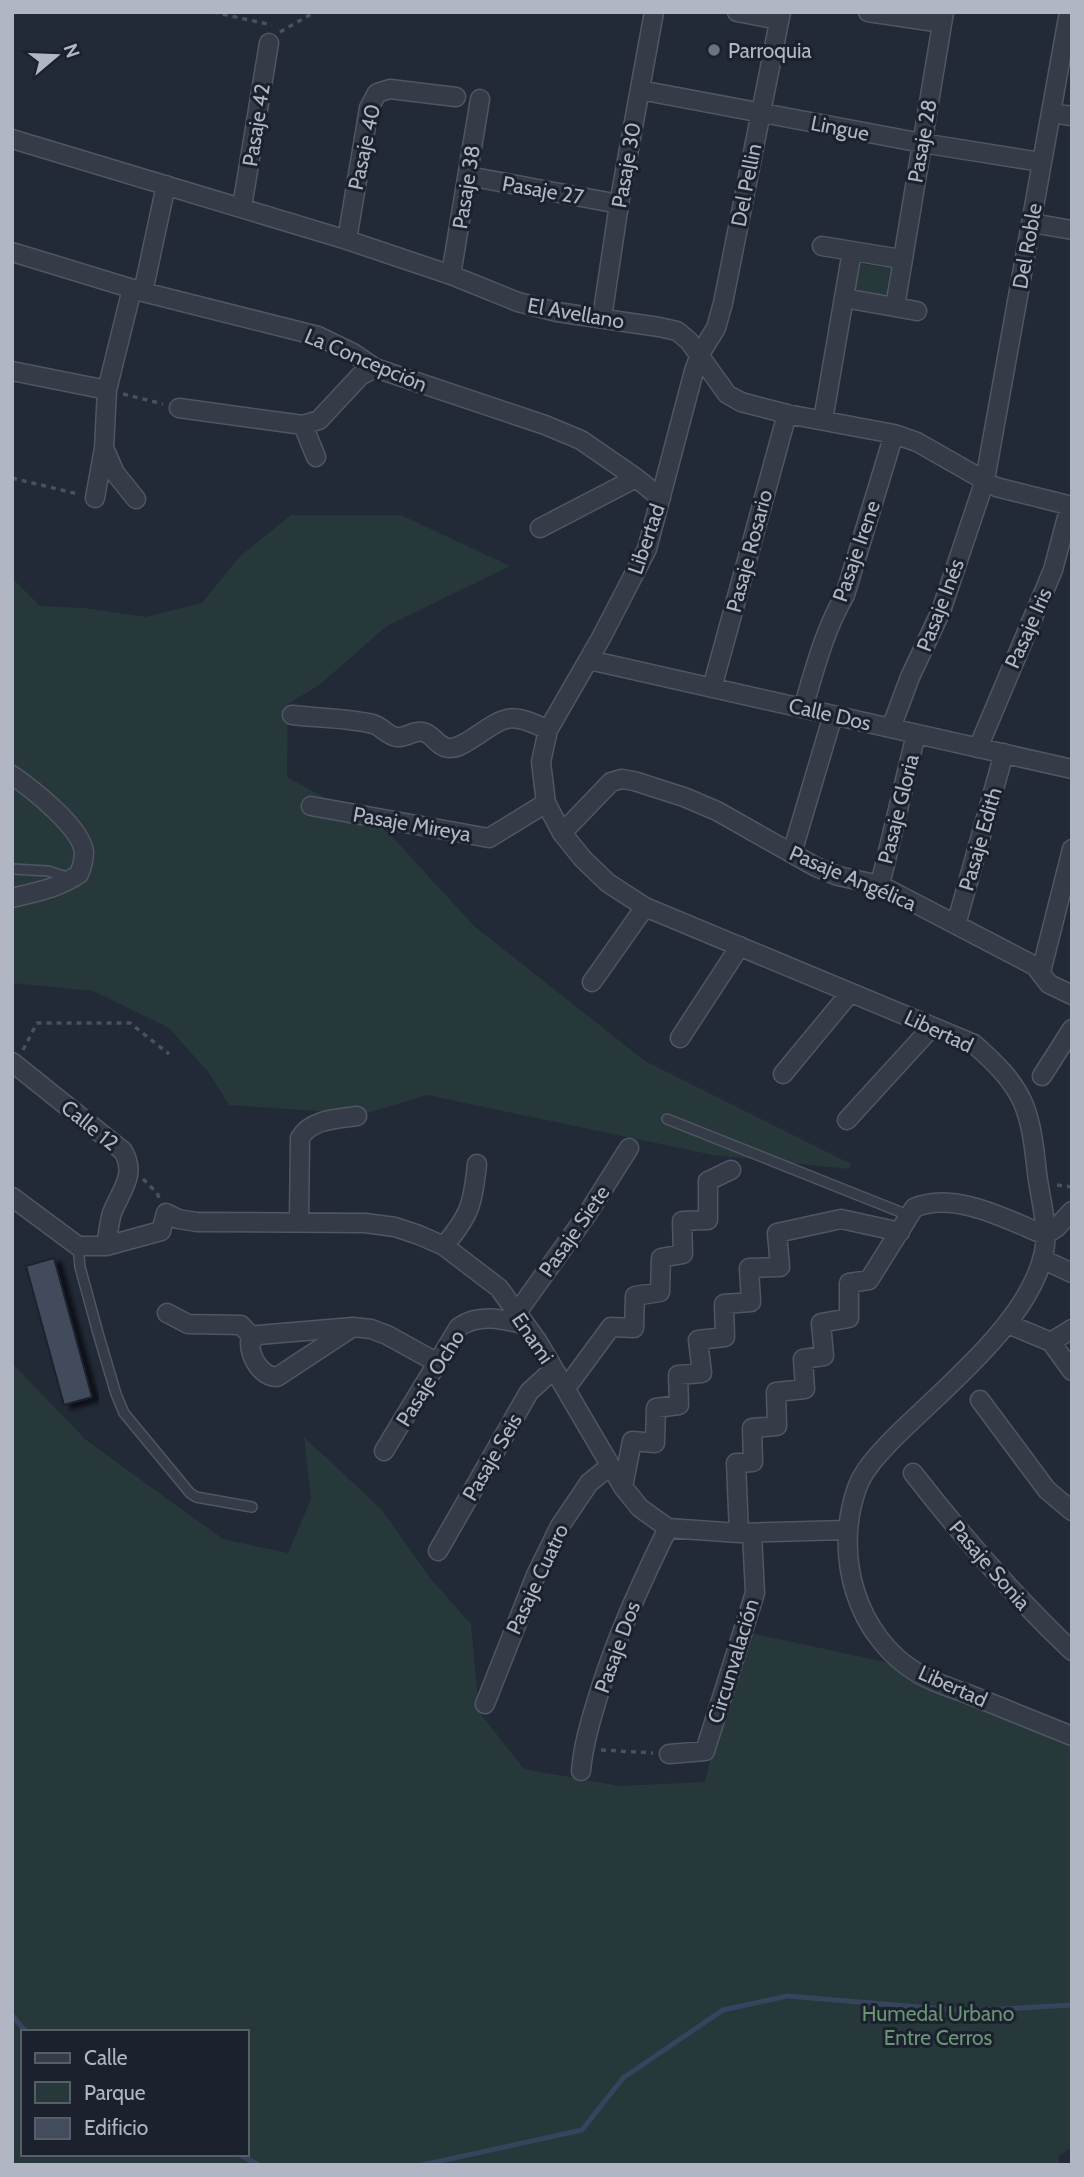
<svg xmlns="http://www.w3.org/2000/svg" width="1084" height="2177" viewBox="0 0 1084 2177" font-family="Cabin,sans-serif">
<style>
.green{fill:#27383b;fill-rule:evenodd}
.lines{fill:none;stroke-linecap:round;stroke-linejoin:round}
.stream{stroke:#36445e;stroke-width:5}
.building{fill:#434c5c;stroke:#1d232f;stroke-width:2;filter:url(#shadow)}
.lane-casing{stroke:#505663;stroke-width:12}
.street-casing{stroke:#505663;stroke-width:21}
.path{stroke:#445458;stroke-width:3.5;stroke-dasharray:5 5;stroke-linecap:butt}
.lane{stroke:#353c48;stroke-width:9}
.street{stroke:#353c48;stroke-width:18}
.worship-dot{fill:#6b7280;stroke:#1b212d;stroke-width:2.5}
.labels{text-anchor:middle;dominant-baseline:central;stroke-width:6;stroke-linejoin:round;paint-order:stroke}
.poi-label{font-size:21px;fill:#b0b6c4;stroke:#1b212d;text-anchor:start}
.street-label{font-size:21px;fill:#b0b6c4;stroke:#1b212d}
.park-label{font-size:21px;fill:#699476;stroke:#1b212d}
</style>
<defs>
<filter id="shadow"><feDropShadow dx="7" dy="4" stdDeviation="2" flood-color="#0009"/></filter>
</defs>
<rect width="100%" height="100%" fill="#222937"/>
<path class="green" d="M856,263L890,268L886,299L851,293Z
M291,515H401L510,566L387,626L319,685L288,704L287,777L389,833L474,926L645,1061L851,1164L849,1169L713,1155L427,1095L364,1114L229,1105L209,1073L169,1028L93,991L12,983V578L40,606L83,608L146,617L202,603L239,557Z
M12,1363L86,1440L223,1539L288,1553L311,1499L304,1437L382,1510L431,1579L471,1624L479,1712L524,1769L620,1786L705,1782L741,1631L899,1665L1072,1738V2147L1058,2157L1060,2165H12ZM23,2032H247V2154H23Z"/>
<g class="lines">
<path class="stream" d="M12,2015L26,2032
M238,2154L259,2165
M422,2165L582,2130L623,2078L723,2010L787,1996L968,2011L1072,2005"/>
</g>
<path class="building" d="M54,1258L92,1397L64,1405L26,1266Z"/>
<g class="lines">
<g class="lane-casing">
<path id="lane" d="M12,869L48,871L70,878
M667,1119L908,1215
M78,1246L80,1267L98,1333L116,1394L124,1413L190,1493L196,1497L252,1507"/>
</g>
<g class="street-casing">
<path id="street" d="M737,12L779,20
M781,12L723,303L716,328L700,354L694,371L647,549L601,638L548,730L541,762L546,803L562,833L583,859L608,883L645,907L974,1044C1025,1089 1030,1107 1037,1173C1040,1198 1049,1227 1044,1252C1030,1322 940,1391 891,1441C879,1454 863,1470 857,1488C833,1555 856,1637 919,1674C934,1683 952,1688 968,1694C1003,1708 1037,1722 1072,1736
M868,12L942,23
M640,90L922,143L1041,162
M1051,113L1072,116
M12,139L347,240L451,275L518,302L557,312L659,327L677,331L689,341L727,394L741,402L787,414L894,434L917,442L996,487L1072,506
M468,176L619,204
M242,207L269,43
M1032,223L1072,230
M347,240L369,108L377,93L390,89L456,97
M822,246L901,259
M12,252L143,292L318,336L353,353L375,368L545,425L581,440L636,478L661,498
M451,275L480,99
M143,292L166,185
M844,298L917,311
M895,307L944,12
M602,318L619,204L654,12
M12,371L107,390
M179,408L303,425L319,420L360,376L375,368
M823,420L852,251
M303,425L316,457
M104,448L115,473L136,499
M95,498L104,448L107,390L132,289
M540,528L636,478
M589,660L1072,769
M712,688L787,414
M803,708C815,669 824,631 845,595L894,434
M292,715C318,718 348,718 373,724C383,727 387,736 397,737C406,738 414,730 423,732C434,734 437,748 450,748C458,748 463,744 470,740C506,717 507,710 548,730
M891,728L910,677L941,611L985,480L1069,12
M978,748L1053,570L1070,506
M12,775C32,789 81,827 84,852C84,860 82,867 79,874C59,888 36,892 12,898
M311,806L489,838L546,803
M562,833L611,782L622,779L634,781L684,797L717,811L816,867L838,876L880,885L1035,966L1049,984L1072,995
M792,853L833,715
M880,885L916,734
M956,925L1004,753
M1041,972L1072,849
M592,982L645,907
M680,1038L740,946
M12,1062L123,1151C137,1175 121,1190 112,1213C109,1223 108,1235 106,1246
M783,1074L850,993
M1042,1076L1072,1029
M847,1120L932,1027
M12,1197L78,1246H106L161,1231L166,1213L178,1219L197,1222L365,1223L395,1227L419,1235L444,1246L499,1288L538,1342L623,1487L640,1508L668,1528L739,1533L847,1530
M299,1221L300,1138C311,1119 337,1119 357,1116
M444,1246C470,1215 473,1204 477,1164
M1042,1259L1072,1273
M167,1313L188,1324L241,1325L253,1338
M516,1314L588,1213L629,1148
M1008,1324L1051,1342
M353,1327L258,1335L250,1342C250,1357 260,1376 277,1377L353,1327L371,1329L387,1335L436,1362
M1072,1329L1051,1342L1072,1371
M566,1388L611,1327L634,1328L635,1296L660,1292L661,1258L683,1254L682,1221L708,1220V1181L731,1170
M980,1400L1047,1490L1072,1511
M384,1451L459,1327C479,1313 503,1319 525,1325
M913,1473C962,1536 1014,1596 1072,1651
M623,1487L632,1441L655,1443L656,1408L679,1405L678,1375L702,1373L698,1340L725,1337L724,1304L751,1302L749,1268L780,1267L777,1233L841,1219L900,1232
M739,1533L736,1463L753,1462L752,1428L777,1426L776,1392L805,1389L803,1359L824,1356L821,1323L849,1318V1283L869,1280L914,1208C953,1190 1008,1220 1045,1235L1056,1228L1072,1211
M438,1551L529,1392L554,1369
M485,1704L536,1575L560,1526L589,1483L610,1466
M669,1754L705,1751L755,1593L752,1533
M581,1771C583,1747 589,1726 596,1703C614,1642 640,1585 668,1528"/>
</g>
<path class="path" d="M213,12L272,25
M280,32L315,12
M123,394L163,404
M12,478L78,494
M23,1050L37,1023H130L169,1054
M143,1179L157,1193L160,1200
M1057,1185L1072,1187
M601,1750L653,1753"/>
<use href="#lane" class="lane"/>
<use href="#street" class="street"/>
</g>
<circle class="worship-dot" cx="714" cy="50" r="7"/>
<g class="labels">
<g class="poi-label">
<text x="728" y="50">Parroquia</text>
</g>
<g class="street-label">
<text transform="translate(256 125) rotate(-81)">Pasaje 42</text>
<text transform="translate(840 128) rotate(11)">Lingue</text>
<text transform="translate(922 141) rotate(-80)">Pasaje 28</text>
<text transform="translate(364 147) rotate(-78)">Pasaje 40</text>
<text transform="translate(626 165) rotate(-80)">Pasaje 30</text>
<text transform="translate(746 185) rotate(-79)">Del Pellin</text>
<text transform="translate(466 187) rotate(-81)">Pasaje 38</text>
<text transform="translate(543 190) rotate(10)">Pasaje 27</text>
<text transform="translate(1027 246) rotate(-80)">Del Roble</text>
<text transform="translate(576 313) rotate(10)">El Avellano</text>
<text transform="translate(366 360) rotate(23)">La Concepción</text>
<text transform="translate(646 539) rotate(-71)">Libertad</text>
<text transform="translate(749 551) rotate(-75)">Pasaje Rosario</text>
<text transform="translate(856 551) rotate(-71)">Pasaje Irene</text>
<text transform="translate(940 605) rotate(-69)">Pasaje Inés</text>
<text transform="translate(1028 628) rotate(-66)">Pasaje Iris</text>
<text transform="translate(830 714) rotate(13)">Calle Dos</text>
<text transform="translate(898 809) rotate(-76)">Pasaje Gloria</text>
<text transform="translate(412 824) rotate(10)">Pasaje Mireya</text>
<text transform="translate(980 839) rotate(-74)">Pasaje Edith</text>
<text transform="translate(853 878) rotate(23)">Pasaje Angélica</text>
<text transform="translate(939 1031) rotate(25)">Libertad</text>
<text transform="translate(90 1125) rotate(39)">Calle 12</text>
<text transform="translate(574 1231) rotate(-55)">Pasaje Siete</text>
<text transform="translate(533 1338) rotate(56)">Enami</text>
<text transform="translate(430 1378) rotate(-58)">Pasaje Ocho</text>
<text transform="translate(492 1457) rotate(-60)">Pasaje Seis</text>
<text transform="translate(990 1565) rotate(49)">Pasaje Sonia</text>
<text transform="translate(537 1579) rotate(-65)">Pasaje Cuatro</text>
<text transform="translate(617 1647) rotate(-70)">Pasaje Dos</text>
<text transform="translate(733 1661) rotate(-73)">Circunvalación</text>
<text transform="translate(953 1686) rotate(24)">Libertad</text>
</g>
<g class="park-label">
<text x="938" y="2013">Humedal Urbano<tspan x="938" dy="24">Entre Cerros</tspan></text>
</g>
</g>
<rect width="1084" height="2177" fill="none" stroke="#b0b6c4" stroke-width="28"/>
<rect x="21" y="2030" width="228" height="126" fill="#1b212d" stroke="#575d69" stroke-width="2"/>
<rect x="35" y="2053" width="35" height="10" fill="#353c48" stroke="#575d69" stroke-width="2"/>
<text x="84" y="2065" font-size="21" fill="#b0b6c4">Calle</text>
<rect x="35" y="2082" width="35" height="21" fill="#27383b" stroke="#575d69" stroke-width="2"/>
<text x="84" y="2100" font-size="21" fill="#b0b6c4">Parque</text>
<rect x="35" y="2118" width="35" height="21" fill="#434c5c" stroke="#575d69" stroke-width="2"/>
<text x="84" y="2135" font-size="21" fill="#b0b6c4">Edificio</text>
<g transform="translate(56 56) rotate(71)" stroke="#1b212d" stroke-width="5" paint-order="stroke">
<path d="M0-5L12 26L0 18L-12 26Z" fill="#b0b6c4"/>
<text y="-10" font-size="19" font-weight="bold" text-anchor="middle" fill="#b0b6c4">N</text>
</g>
</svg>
